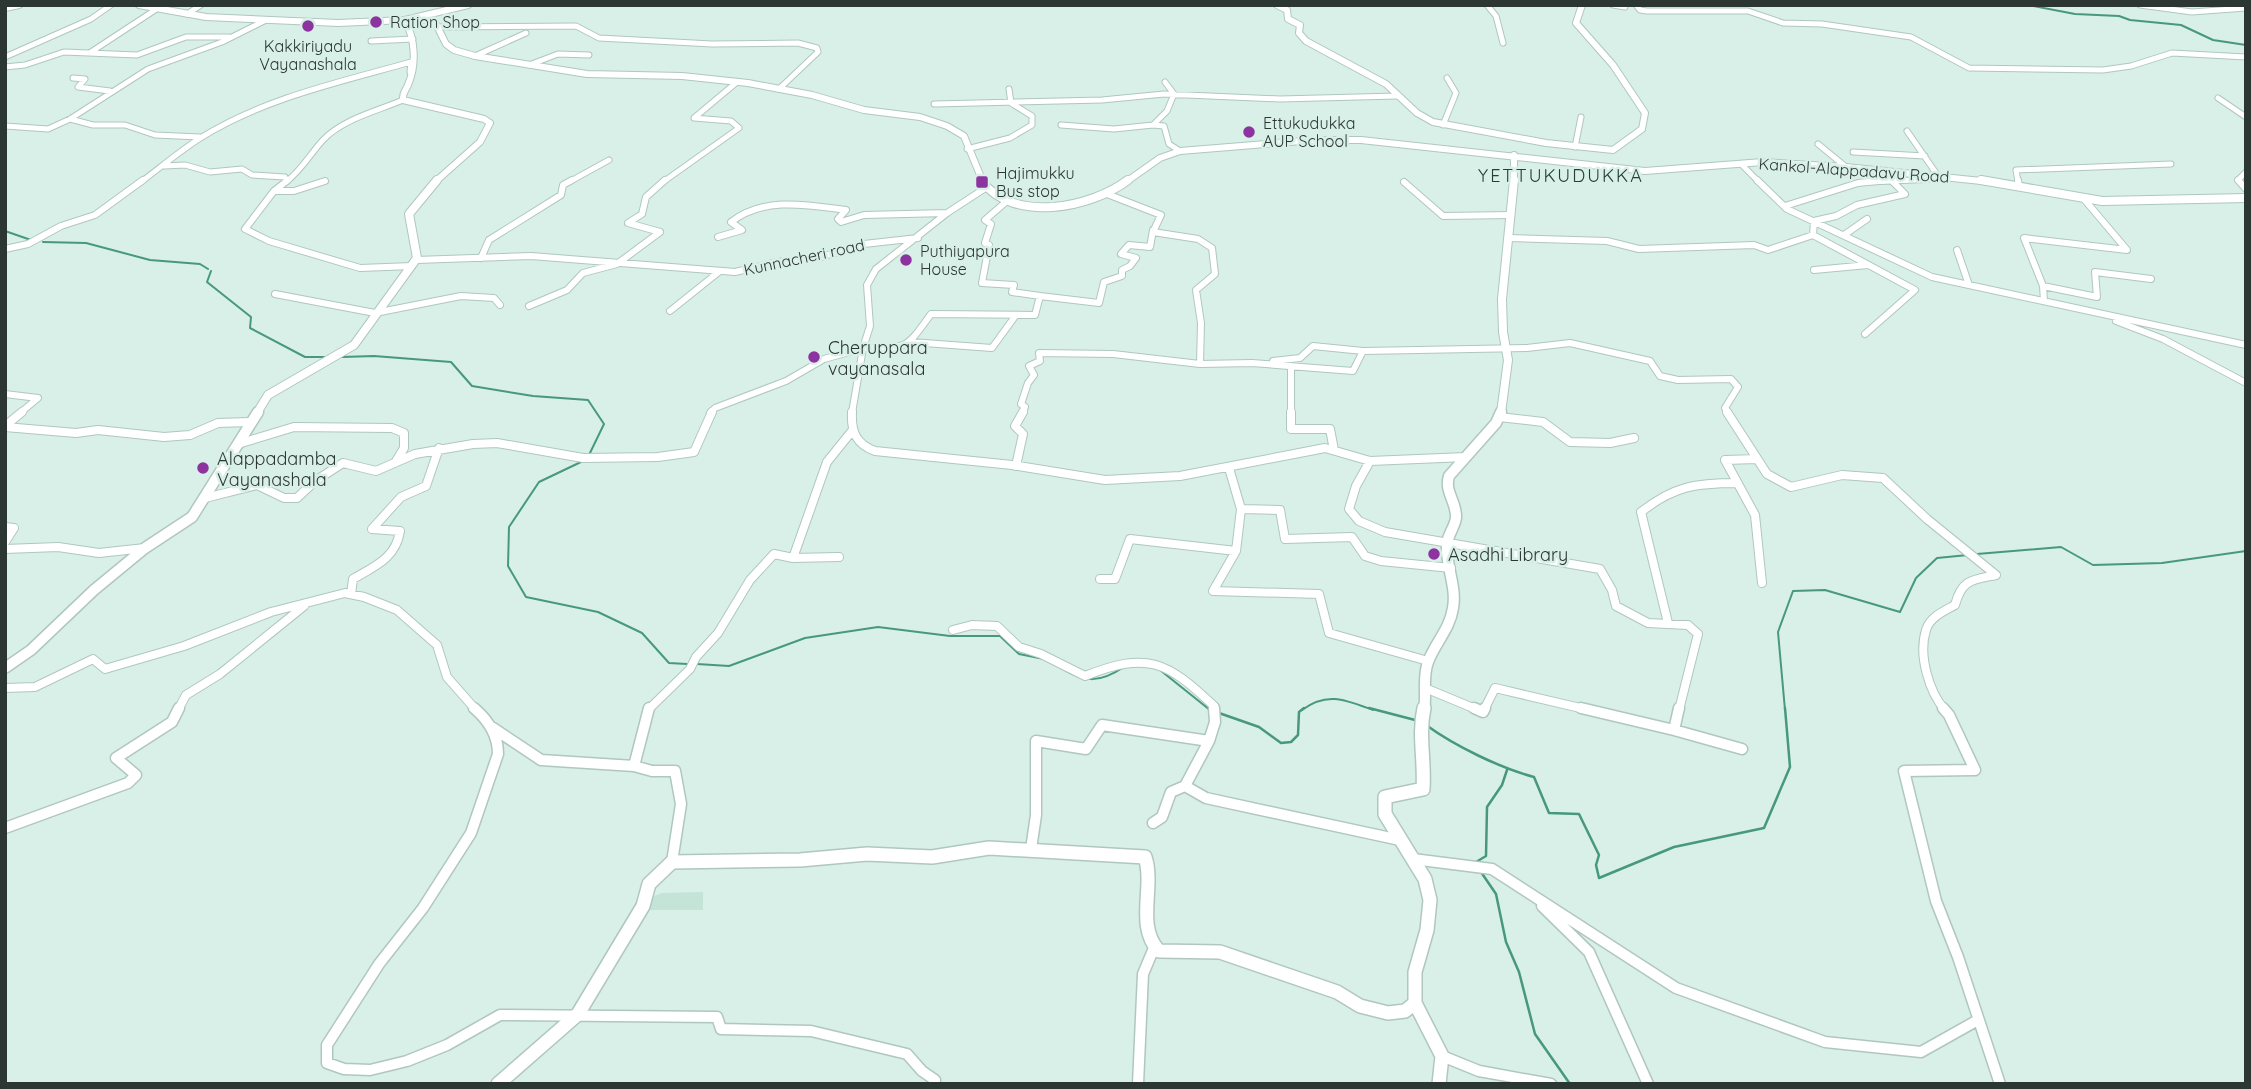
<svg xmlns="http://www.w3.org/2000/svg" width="2251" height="1089" viewBox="0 0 2251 1089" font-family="Quicksand,sans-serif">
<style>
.built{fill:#c4e4d8}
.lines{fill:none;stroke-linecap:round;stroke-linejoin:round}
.stream-far1{stroke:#47987f;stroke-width:2}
.stream{stroke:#47987f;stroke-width:2.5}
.street-far3-casing{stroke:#b0c7be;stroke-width:7}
.street-far2-casing{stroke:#b0c7be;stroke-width:8}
.street-far1-casing{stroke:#b0c7be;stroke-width:10}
.street-casing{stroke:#b0c7be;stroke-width:13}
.secondary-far3-casing{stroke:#b0c7be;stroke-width:8}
.secondary-far2-casing{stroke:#b0c7be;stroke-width:10}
.secondary-far1-casing{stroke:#b0c7be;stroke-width:13}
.secondary-casing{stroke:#b0c7be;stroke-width:16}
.street-far3{stroke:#fff;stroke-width:5}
.street-far2{stroke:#fff;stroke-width:6}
.street-far1{stroke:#fff;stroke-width:8}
.street{stroke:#fff;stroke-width:10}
.secondary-far3{stroke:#fff;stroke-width:6}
.secondary-far2{stroke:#fff;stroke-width:8}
.secondary-far1{stroke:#fff;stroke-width:10}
.secondary{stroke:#fff;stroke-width:13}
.poi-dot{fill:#8d339f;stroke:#d8f0e7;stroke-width:2.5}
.labels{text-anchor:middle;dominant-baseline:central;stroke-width:5;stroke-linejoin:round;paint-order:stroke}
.far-poi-label{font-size:16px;fill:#2c3632;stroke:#d8f0e7;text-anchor:start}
.far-street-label{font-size:16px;fill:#2c3632;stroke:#d8f0e7}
.far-quarter-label{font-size:18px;letter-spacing:2px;fill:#283d35;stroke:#d8f0e7}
.poi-label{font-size:18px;fill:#2c3632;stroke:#d8f0e7;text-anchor:start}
</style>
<rect width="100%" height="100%" fill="#d8f0e7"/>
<path class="built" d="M703,892V910H646L651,897L662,893Z"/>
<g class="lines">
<path class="stream-far1" d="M2028,5L2075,14L2119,16L2130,20L2181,25L2213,40L2246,45
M5,231L31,240
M43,242L86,243L150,260L200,264L208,269
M211,271L207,282L251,317L250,328L305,357H324
M342,357L374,356L451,362L472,386L533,396L588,400L604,424L589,455
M583,461L539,482L509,527L508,566L526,597L598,612L642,633L669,663L687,664
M1977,554L2061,547L2093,565L2162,563L2246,551
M697,664L729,666L805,638L878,627L950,636H1000L1019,654L1044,659
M1061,668C1085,683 1100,683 1124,667
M1160,670L1210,710
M1302,710C1327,691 1346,700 1373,710
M1785,710L1778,632L1793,591L1825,590L1900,612L1916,578L1937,558L1968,555"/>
<path class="stream" d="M1208,708L1210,710
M1369,708L1415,720
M1219,713L1259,727L1281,743L1291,742L1298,735L1299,712L1304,708
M1426,725C1455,746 1500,768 1534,777L1549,813L1579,814L1599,855L1596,865L1599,878L1674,847L1764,828L1790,767L1785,708
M1476,862L1486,856L1487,807L1502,785L1507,770
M1481,872L1496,894L1506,942L1519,972L1535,1034L1570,1084"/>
<g class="street-far3-casing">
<path id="street-far3" d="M1487,5L1496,16L1503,43
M1613,5L1625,7
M1636,5L1640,10L1647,11H1748L1783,23L1822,24L1911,37L1969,68L2103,70L2131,66L2172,53L2246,57
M2140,5L2192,12L2246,8
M187,14L201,5
M439,27L576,26L599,38L712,44L798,43L817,48L818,52L779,89
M371,41L413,39
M91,52L158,8
M475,56L526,33
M5,57L91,19L111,5
M529,65L558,54L589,55
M5,67L25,65L64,52L137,55L186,37H229
M73,78L85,79L78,87L110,91
M1165,82L1174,94L1167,111L1153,125L1164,126L1169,144L1180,151
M1009,89L1011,103
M2218,98L2246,117
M934,104L1102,100L1164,94L1280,99L1397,96
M70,119L93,125H125L155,135L200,137
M1061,125L1114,129L1153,125
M1443,125L1456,93L1447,78
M5,126L48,129L70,119L148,69L222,42L266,20
M1907,131L1938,176
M1818,144L1846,167
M1575,147L1581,117
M967,149L1010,138L1032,125V116L1011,103
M1853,152L1925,156
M1741,164L1759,182
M164,166L185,165L210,172L242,169L252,175L285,177
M1890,179L1893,182
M141,182C161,167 181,150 202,137C265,98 340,82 411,62L410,72
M286,182C302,170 310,154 323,140C343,119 377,111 403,100
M569,182L609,160
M663,182L739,128L731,121L694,118L737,82
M1869,182L1937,179L1943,178L1942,176
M2018,182L2016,170L2171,164
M2240,182L2238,180L2246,172"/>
</g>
<g class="street-far2-casing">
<path id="street-far2" d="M288,180L274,191H294L325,181
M1757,180L1787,209L1932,277L2246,345
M2018,180L2019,186
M2238,180L2246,189
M1404,182L1443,216L1511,215
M987,187L947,213L876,269L867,285L870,326L863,348C908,348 905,350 931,314L1035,315L1040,296L1012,292L1014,285L982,283L989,245L985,243L991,224L985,220L1007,201
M274,191L245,229L269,241L360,268L412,266
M1107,194L1161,215L1153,232L1198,239L1212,248L1215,274L1196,290L1201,323L1200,364L1252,363L1353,371L1363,351L1527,348L1570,343L1650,361L1660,376L1678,380L1731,379L1738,387L1725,408L1728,413
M1785,206L1858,183L1886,180
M660,232L628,223L642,214L646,197L665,180
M1844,235L1867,219
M718,237L742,230L731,222C764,196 808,205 846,210L838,219L841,222L864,215L947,213
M1509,238L1607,241L1639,249L1754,245L1768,250L1813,235
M5,249L28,244L61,226L95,215L143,180
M1957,250L1969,285
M481,258L489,240L561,195L563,185L572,180
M416,260L531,256L735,272L778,262L821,257L864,244L918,238
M1814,270L1868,265
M2043,286L2024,238L2127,250L2084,199
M275,294L375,313L461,296L494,298L500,305
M1040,296L1099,303L1104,282L1122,276V270L1130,266L1136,258L1121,254L1129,245L1150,247L1153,230
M2044,301L2043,286L2097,297L2095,272L2151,279
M529,306L567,290L583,273L617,264L660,232
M670,311L720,271
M2116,321L2163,339L2246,383
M1865,334L1915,290L1813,235L1814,221L1836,216L1857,205L1905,194L1891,180
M911,342L992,348L1016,315
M1273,361L1300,358L1313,346L1363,351
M1291,366V413
M5,394L38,398L20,413
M710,413L715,408L786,381L824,359L863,348L852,413
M1022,413L1025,407L1021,404L1028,383L1034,375L1029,366L1040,361L1039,353L1113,354L1200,364"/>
</g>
<g class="street-far1-casing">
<path id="street-far1" d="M852,412C851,432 856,444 875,451L1012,465L1105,480L1180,476L1325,448L1370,461L1466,457
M1291,412V429H1330L1334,450
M1727,412L1767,474L1791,487L1842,475L1883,478L1927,519L1996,575C1972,580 1962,579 1955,605C1944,611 1930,617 1926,630C1918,655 1929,692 1945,710
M1499,417L1543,422L1570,442L1610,443L1634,438
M5,426L22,412
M5,427L76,433L98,430L164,437L190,435L218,423L250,422
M238,444L294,427L392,428L404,433V448L396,461
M1757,459L1725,460L1755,515L1762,583
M1370,461L1356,486L1349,509L1359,521L1385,532L1600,569L1612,590L1616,606L1648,623L1688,625L1698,634L1679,710
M1016,466L1023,434L1015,426L1023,412
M1229,468L1241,509L1280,510L1285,539L1352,537L1365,556L1381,561L1451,568
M205,498L257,485L284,498H297L315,481L343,463L376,471L415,454L473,444L497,443L583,458L658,457L694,452L712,412
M5,527L14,528L5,542
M5,549L58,547L99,553L145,548
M1236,551L1213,591L1319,594L1329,633L1428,661
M839,557L793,558L827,462L852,431
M1100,579H1115L1130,539L1236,551L1241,509
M351,594L353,579C375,566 396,558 400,531L372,529L401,497L426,486L439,448
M1668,623L1641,512C1674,486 1696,483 1737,483
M953,630L972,625L997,626L1019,647L1041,654L1085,676C1148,651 1166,661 1214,706V710
M5,688L35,687L93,659L105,669L184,646L271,612L345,593L364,597L397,610L437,645L447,677L476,710
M1425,688L1478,710
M178,710L186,695L220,674L304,606
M648,710L690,669L696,657L718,633L750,580L774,554L793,558
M1484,710L1495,688L1589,710"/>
</g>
<g class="street-casing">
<path id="street" d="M474,708C488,720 498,735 498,754L471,833L423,908L379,964L327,1045V1063L344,1069L370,1070L407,1061L447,1045L500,1015L717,1017L721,1029L811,1031L907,1054L922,1071L935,1080L934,1084
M649,708L634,766L652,771H675L681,804L672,862
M1474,708L1483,712L1485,708
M1581,708L1674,730
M1679,708L1674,730L1742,749
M1943,708L1949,715L1975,770L1904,771L1936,901L1958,957L2000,1084
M490,726L541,760L634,766
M1209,741L1215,722L1214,708
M1153,823L1162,817L1171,792L1185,786
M5,828L128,783L136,775L116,758L172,722L179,708
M1031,849L1036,815V741L1086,749L1102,725L1209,741L1185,786L1206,798L1400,840
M1413,859L1492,869L1676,988L1825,1042L1921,1052L1978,1020
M1542,906L1589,952L1648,1084
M1442,1056L1479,1071L1551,1084
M1138,1084L1143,974L1154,948"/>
</g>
<g class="secondary-far3-casing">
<path id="secondary-far3" d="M139,5L206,17L338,23L405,20L468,5
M1277,5L1287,10L1288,19L1300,25L1299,33L1306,41L1386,84L1417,113L1433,122L1546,143L1613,150L1642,129L1645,113L1613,65L1576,23L1582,5
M5,8L19,5
M418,18L436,24L446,44L454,50L475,56L587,74L682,76L748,83L812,95L864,110L920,117L947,126L964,136L983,182
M405,20C415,39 417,64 408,85C405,92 402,93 403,100L484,119L490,123L480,142L435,182
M1514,155V182
M1126,182L1160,158L1180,151L1314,140H1361L1645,171L1763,162L1846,167L1991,182"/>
</g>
<g class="secondary-far2-casing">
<path id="secondary-far2" d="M981,180C1013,224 1091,208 1128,180
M1981,180L2102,201L2246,198
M257,413L268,395L354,345L417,258L409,214L437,180
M1501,413L1508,360L1503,332L1502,299L1514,180"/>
</g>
<g class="secondary-far1-casing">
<path id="secondary-far1" d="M5,668L31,650L94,590L145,548L192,517L258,412
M1424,710C1427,694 1422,678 1428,662C1435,643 1450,629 1453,608C1457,586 1445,565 1447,543C1448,535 1455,526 1456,518C1457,502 1444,492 1449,476L1496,423L1501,412"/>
</g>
<g class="secondary-casing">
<path id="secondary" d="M1424,708C1418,735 1425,761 1423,789L1385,797V814L1425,879L1430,900L1427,930L1415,972V1003L1442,1056L1439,1084
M498,1084L578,1014L643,906L649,884L672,862L800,860L867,854L932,857L989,848L1145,857C1155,887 1135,926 1159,951L1220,952L1337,992L1360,1006L1388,1013L1405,1011L1415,1003"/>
</g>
<use href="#street-far3" class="street-far3"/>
<use href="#street-far2" class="street-far2"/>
<use href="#street-far1" class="street-far1"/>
<use href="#street" class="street"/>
<use href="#secondary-far3" class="secondary-far3"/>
<use href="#secondary-far2" class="secondary-far2"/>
<use href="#secondary-far1" class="secondary-far1"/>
<use href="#secondary" class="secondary"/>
</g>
<g class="poi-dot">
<circle cx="376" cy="22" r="7"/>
<circle cx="308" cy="26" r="7"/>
<circle cx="1249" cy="132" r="7"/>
<rect x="975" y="175" width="14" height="14" rx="3.5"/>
<circle cx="906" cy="260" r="7"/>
<circle cx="814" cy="357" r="7"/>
<circle cx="203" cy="468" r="7"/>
<circle cx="1434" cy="554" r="7"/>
</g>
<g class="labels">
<g class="far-poi-label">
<text x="390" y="22">Ration Shop</text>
<text x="308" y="46" text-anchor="middle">Kakkiriyadu<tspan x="308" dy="18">Vayanashala</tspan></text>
<text x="1263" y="123">Ettukudukka<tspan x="1263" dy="18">AUP School</tspan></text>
<text x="996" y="173">Hajimukku<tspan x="996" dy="18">Bus stop</tspan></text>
<text x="920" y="251">Puthiyapura<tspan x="920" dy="18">House</tspan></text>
</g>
<g class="far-street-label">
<text transform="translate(1854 170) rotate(4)">Kankol-Alappadavu Road</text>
<text transform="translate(804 257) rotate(-12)">Kunnacheri road</text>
</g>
<g class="far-quarter-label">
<text x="1561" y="175">YETTUKUDUKKA</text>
</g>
<g class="poi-label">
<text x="828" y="347">Cheruppara<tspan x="828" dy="21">vayanasala</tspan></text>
<text x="217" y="458">Alappadamba<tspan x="217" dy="21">Vayanashala</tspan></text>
<text x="1448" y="554">Asadhi Library</text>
</g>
</g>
<rect width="2251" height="1089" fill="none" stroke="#2c3632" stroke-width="14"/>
</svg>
